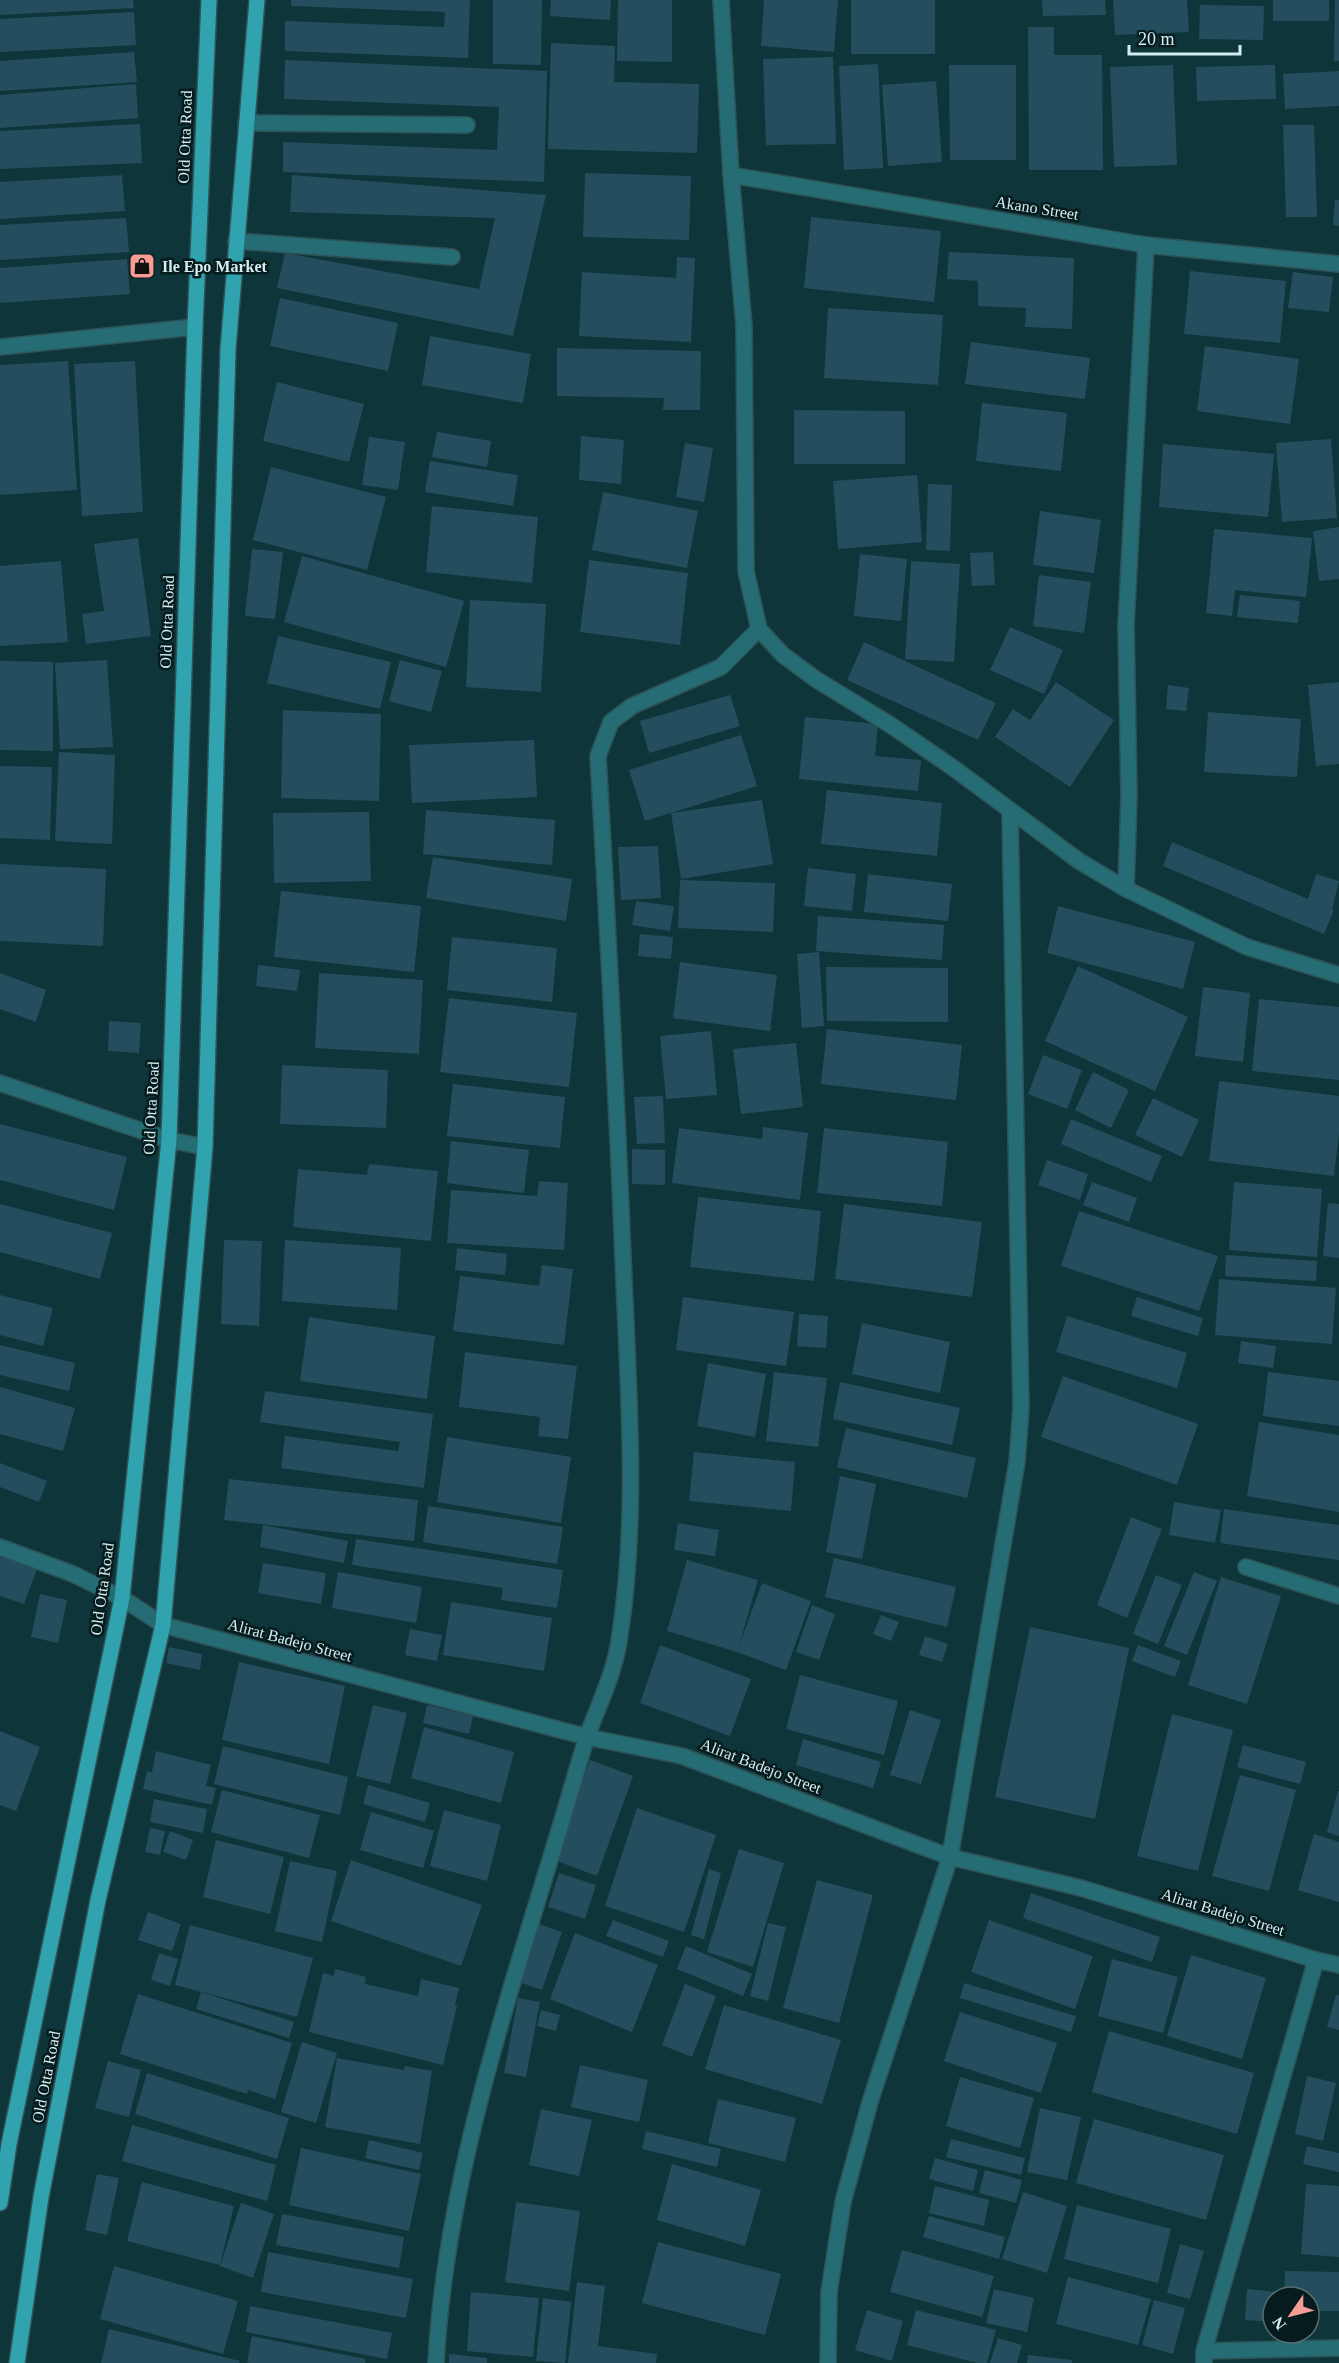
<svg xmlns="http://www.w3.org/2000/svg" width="1339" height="2363" viewBox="0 0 1339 2363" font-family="Georgia,serif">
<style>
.building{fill:#244e5e}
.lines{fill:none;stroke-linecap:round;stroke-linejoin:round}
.minor-casing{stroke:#2e5256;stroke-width:18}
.major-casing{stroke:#2e5256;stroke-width:18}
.minor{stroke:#256c74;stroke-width:15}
.major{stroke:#31a3ae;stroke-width:15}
.labels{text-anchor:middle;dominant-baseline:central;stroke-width:5;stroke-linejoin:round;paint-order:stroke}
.street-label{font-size:16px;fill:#d4edf0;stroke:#061b1d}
.poi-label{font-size:16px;font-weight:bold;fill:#d4edf0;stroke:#061b1d;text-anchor:start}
</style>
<rect width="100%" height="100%" fill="#0e3539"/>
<path class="building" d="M0,0H133L134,8L0,15Z
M291,0H470L468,58L285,51V21L444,27L445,12L291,6Z
M493,0H542L541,65L493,64Z
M551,0H611L610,20L550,16Z
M618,0H672V62L617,61Z
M764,0H838L834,52L761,46Z
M851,0H935V54H851Z
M1042,0H1105L1106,15L1043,16Z
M1113,0H1187L1189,32L1115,35Z
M1273,0H1329V21H1273Z
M1335,0H1339V61H1334Z
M1200,5L1264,6L1263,40L1199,39Z
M134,12L136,45L0,52V19Z
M1028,27H1054V55H1102L1103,170H1029Z
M551,43L615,46L614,82L699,84L697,153L548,149Z
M134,52L137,82L0,91V61Z
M833,57L836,144L766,145L763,59Z
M285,60L547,71L544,182L283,172V142L497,150L499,107L284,99Z
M878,64L883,168L844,170L839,66Z
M949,65H1016V160H950Z
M1173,65L1177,165L1114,167L1110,67Z
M1275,65L1276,99L1197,101L1196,67Z
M1339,71V106L1285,109L1283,74Z
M936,81L942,162L888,166L882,85Z
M136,84L138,118L0,128V95Z
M140,124L142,163L0,169V131Z
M1283,125H1314L1317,217H1286Z
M585,173L691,176L689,240L583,237Z
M122,175L125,211L0,219V182Z
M292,175L546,195L513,336L277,288L285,253L479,289L495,218L290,212Z
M1335,200H1339V226L1333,225Z
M811,217L941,231L934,302L804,288Z
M126,218L129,252L0,260V225Z
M949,252L1074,258L1072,329L1025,327L1026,308L978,306V281L947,279Z
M677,257L695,258L691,342L579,336L582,272L676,278Z
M127,259L130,294L0,303V268Z
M1190,271L1286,281L1280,343L1184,334Z
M1293,272L1333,277L1329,312L1288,308Z
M280,298L398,323L388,371L270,346Z
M828,308L943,315L938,385L824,378Z
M430,336L531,354L523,403L422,385Z
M971,342L1090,358L1085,399L965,384Z
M1205,346L1299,359L1290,424L1197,411Z
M557,348L701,351L700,410H663L664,398L557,396Z
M68,361L77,490L0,495V365Z
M135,361L143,512L82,516L74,364Z
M277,382L364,404L349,462L263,441Z
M982,403L1067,413L1061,471L976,461Z
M794,410L905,411V464H794Z
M437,432L491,441L487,467L432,457Z
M581,436L624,440L621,484L579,480Z
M369,437L405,442L398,490L362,485Z
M1331,439L1337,518L1282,522L1276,443Z
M685,443L713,448L704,502L676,497Z
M1163,444L1274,454L1268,517L1159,507Z
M430,461L518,475L513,506L425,492Z
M271,467L386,497L367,570L253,540Z
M917,475L922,542L838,549L833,481Z
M928,484L952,485L950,551L926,550Z
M603,492L698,511L687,568L592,550Z
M432,506L538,517L532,583L426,572Z
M1040,511L1101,520L1094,573L1033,565Z
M1339,527V579L1319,581L1313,531Z
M1214,529L1312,538L1306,597L1235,590L1232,616L1206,613Z
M138,538L151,636L86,644L82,614L104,611L94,544Z
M252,549L283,552L275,619L245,616Z
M993,552L995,585L972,586L970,553Z
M860,554L907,559L901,621L854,616Z
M302,556L464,601L446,667L284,622Z
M589,560L688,573L680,645L580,632Z
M61,561L68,642L0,646V566Z
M911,561L960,564L954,662L905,659Z
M1039,575L1091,582L1084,633L1033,626Z
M1240,595L1300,601L1298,623L1237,617Z
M470,600L546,604L541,692L466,687Z
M1010,627L1063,650L1044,694L990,670Z
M278,636L391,662L380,709L267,683Z
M864,642L996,703L978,740L847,680Z
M107,660L113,747L60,749L55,663Z
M400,660L442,671L431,712L389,701Z
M0,661L53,662V751L0,750Z
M1056,682L1114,720L1070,787L995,737L1013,709L1030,720Z
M1339,682V764L1316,766L1308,685Z
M1168,685L1189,688L1186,711L1166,709Z
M730,695L740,726L649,753L640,721Z
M283,710L381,714L379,801L281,798Z
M1208,712L1301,719L1297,777L1204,772Z
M805,717L878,724L875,756L921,760L918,791L799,779Z
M741,735L757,786L645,821L629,770Z
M534,740L537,797L412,803L409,745Z
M59,752L115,755L112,844L55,841Z
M0,766L52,767L50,840L0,838Z
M827,790L942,803L937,856L821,844Z
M762,800L773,864L681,879L671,813Z
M426,810L555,820L552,865L423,854Z
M369,812L371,881L274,883L273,813Z
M1172,842L1308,899L1316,874L1339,881L1332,909L1334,910L1324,934L1163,866Z
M658,846L661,898L621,900L618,847Z
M433,857L572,879L566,921L426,898Z
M0,864L106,869L103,946L0,941Z
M808,868L856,874L852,911L804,906Z
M868,874L952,884L948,921L864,912Z
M680,880L775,883L773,932L678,928Z
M281,891L421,906L414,972L274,957Z
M636,901L674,906L670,931L632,925Z
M1058,906L1195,942L1183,989L1047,953Z
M818,916L944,925L942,960L816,951Z
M640,934L673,937L671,959L638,956Z
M452,937L557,948L552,1002L447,990Z
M819,952L824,1026L802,1028L797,954Z
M680,962L777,975L770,1031L673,1018Z
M258,965L300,970L297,991L256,986Z
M1078,966L1188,1017L1155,1091L1045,1041Z
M826,967L948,968V1022L827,1021Z
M0,973L46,990L36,1022L0,1009Z
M319,973L423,980L419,1054L315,1048Z
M1203,987L1250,993L1243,1062L1195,1056Z
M449,998L577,1013L569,1087L440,1072Z
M1259,999L1339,1007V1080L1252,1071Z
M109,1021L141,1023L139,1053L108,1051Z
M827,1029L962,1045L956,1100L821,1084Z
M711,1031L717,1095L666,1099L660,1036Z
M796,1043L803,1107L741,1114L733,1049Z
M1043,1055L1082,1070L1067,1109L1028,1094Z
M282,1065L388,1070L386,1128L280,1124Z
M1093,1072L1129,1090L1111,1128L1075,1110Z
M1219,1081L1339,1096V1134L1334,1176L1209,1161Z
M453,1084L565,1097L560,1148L447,1136Z
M663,1096L665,1143L637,1144L634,1097Z
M1153,1098L1199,1120L1182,1157L1135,1135Z
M1071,1119L1162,1156L1151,1182L1061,1144Z
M0,1124L127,1157L114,1210L0,1180Z
M763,1127L808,1133L800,1200L672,1183L679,1128L762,1139Z
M824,1128L948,1142L942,1206L817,1193Z
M451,1141L529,1150L524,1193L447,1183Z
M632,1149L665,1150V1185L632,1184Z
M1047,1160L1088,1174L1080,1200L1038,1185Z
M369,1164L438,1171L431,1241L293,1227L298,1169L367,1175Z
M539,1181L568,1183L564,1250L447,1243L451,1190L537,1196Z
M1092,1182L1137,1198L1129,1222L1083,1205Z
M1234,1182L1322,1189L1317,1257L1229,1250Z
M698,1197L821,1211L814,1281L690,1267Z
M1328,1203L1339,1204V1258L1323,1256Z
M0,1204L112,1233L100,1279L0,1252Z
M844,1204L982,1222L972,1297L835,1279Z
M1079,1211L1218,1256L1199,1311L1061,1266Z
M224,1240L262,1241L259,1326L221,1324Z
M285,1240L401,1248L397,1310L282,1301Z
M457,1248L507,1254L505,1275L455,1270Z
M1226,1255L1317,1261L1316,1281L1225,1276Z
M542,1265L573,1269L564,1345L453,1331L460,1276L539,1286Z
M1219,1279L1336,1288L1332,1344L1215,1335Z
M0,1295L53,1308L43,1346L0,1335Z
M683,1297L794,1312L786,1366L676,1350Z
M1137,1297L1203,1318L1198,1336L1131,1316Z
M799,1314L828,1316L826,1348L797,1346Z
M1067,1316L1187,1353L1177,1388L1056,1352Z
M309,1317L435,1336L427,1399L300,1381Z
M862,1323L950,1342L940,1393L852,1374Z
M1241,1341L1276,1346L1273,1368L1238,1363Z
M0,1345L75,1363L69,1391L0,1375Z
M465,1352L577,1366L568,1439L538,1436L540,1417L459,1407Z
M708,1363L766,1374L755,1437L697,1426Z
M774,1372L827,1378L818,1447L766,1441Z
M1268,1372L1339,1381V1426L1263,1416Z
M1063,1376L1198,1424L1177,1485L1041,1437Z
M840,1382L960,1408L952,1445L833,1419Z
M0,1387L75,1408L63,1451L0,1434Z
M265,1391L433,1414L424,1488L281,1468L285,1436L398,1451L400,1442L260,1422Z
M1259,1422L1339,1435V1512L1247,1496Z
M846,1428L976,1458L967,1498L837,1467Z
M447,1437L571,1457L561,1523L437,1502Z
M694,1452L795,1462L791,1511L689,1501Z
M0,1463L47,1481L39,1502L0,1487Z
M840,1476L876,1484L862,1559L826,1552Z
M229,1479L418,1500L414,1541L224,1520Z
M1174,1502L1221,1510L1215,1543L1169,1535Z
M428,1506L563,1527L557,1564L423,1542Z
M1224,1509L1339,1525V1560L1220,1543Z
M1131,1517L1162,1529L1127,1618L1097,1605Z
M678,1523L719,1530L715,1556L674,1550Z
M263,1525L348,1541L344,1563L260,1547Z
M356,1539L563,1570L557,1608L501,1600L503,1588L352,1565Z
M0,1556L37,1569L24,1604L0,1596Z
M834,1558L956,1587L947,1627L825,1597Z
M687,1560L758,1580L739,1646L762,1583L811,1601L786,1670L737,1652L667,1631Z
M263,1563L326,1573L321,1604L258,1593Z
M338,1572L422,1587L416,1623L332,1608Z
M1194,1572L1217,1581L1187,1655L1164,1646Z
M1156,1575L1182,1585L1158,1644L1133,1634Z
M1221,1577L1281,1596L1247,1704L1188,1685Z
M40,1594L67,1600L58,1643L31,1637Z
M451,1602L552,1618L544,1671L443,1655Z
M812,1605L835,1614L819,1660L796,1652Z
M881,1615L899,1622L891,1641L873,1634Z
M1030,1627L1129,1648L1095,1819L995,1797Z
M410,1629L442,1635L437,1661L405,1655Z
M925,1636L948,1644L942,1662L919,1655Z
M660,1645L751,1679L730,1736L640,1703Z
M1138,1645L1181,1661L1175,1677L1132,1661Z
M169,1647L202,1654L200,1670L166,1663Z
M239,1662L345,1686L329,1764L222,1740Z
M800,1675L898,1701L884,1755L786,1729Z
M373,1705L407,1713L390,1784L356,1776Z
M427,1705L473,1716L469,1734L423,1723Z
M910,1710L941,1720L921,1784L890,1775Z
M1172,1714L1233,1730L1198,1871L1137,1856Z
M424,1727L514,1752L501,1803L411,1778Z
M0,1731L40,1747L16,1811L0,1805Z
M803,1739L881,1762L873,1788L796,1765Z
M1243,1745L1306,1762L1300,1784L1237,1767Z
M223,1746L348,1777L340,1815L214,1784Z
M156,1751L211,1765L206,1786L216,1788L212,1805L143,1789L147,1771L152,1772Z
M590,1760L633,1776L597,1876L554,1860Z
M1240,1775L1296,1790L1269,1891L1212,1876Z
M368,1785L430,1803L425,1822L363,1804Z
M222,1790L320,1815L309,1858L211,1832Z
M1338,1791H1339V1836L1327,1832Z
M154,1799L207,1809L203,1833L150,1822Z
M637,1808L716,1835L684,1932L605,1906Z
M444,1810L501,1825L487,1881L430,1866Z
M371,1812L434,1831L423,1868L360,1850Z
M150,1828L165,1831L160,1855L145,1852Z
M170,1831L193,1840L186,1860L163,1852Z
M1314,1834L1339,1842V1902L1298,1890Z
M216,1840L284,1857L270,1914L203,1897Z
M739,1849L784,1863L753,1967L707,1952Z
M351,1860L482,1905L461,1966L331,1921Z
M290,1861L337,1871L322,1942L275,1931Z
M709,1869L721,1873L704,1939L691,1935Z
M559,1873L596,1885L585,1919L548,1907Z
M817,1880L873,1895L839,2023L783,2008Z
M1031,1893L1160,1937L1152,1962L1023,1918Z
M148,1912L181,1924L172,1951L138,1940Z
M613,1920L669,1941L663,1957L606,1936Z
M989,1920L1093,1956L1075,2009L971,1972Z
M536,1923L562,1932L542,1990L516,1981Z
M768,1923L786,1927L768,2001L750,1996Z
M190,1925L313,1958L297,2017L175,1985Z
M575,1933L658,1965L632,2032L550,1999Z
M686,1946L752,1974L743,1996L677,1969Z
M159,1953L178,1959L170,1986L151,1980Z
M1191,1955L1266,1978L1242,2059L1167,2036Z
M1112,1959L1178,1977L1163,2033L1098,2016Z
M335,1969L366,1977L365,1984L418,1996L421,1979L459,1988L455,2005L457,2006L443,2065L309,2032L323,1973L334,1976Z
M964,1983L1076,2016L1071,2032L960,1998Z
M685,1984L716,1996L692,2057L662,2045Z
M201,1992L294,2022L289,2038L196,2009Z
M138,1994L292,2043L275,2099L248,2090L247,2094L120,2054Z
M1336,1995H1339V2030L1327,2027Z
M518,1998L540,2002L526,2077L504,2073Z
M724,2005L841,2040L822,2104L705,2069Z
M541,2010L560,2015L556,2031L537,2026Z
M960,2012L1057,2043L1041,2093L944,2061Z
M1109,2031L1254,2073L1237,2134L1092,2092Z
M302,2042L337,2053L316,2123L281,2112Z
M337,2058L404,2070L405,2066L432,2071L420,2144L325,2127Z
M108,2061L141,2070L129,2117L95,2108Z
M580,2065L648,2080L639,2122L571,2107Z
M147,2073L289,2118L277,2159L135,2114Z
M1307,2076L1336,2083L1323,2141L1295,2134Z
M960,2077L1034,2098L1020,2148L946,2126Z
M718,2099L796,2118L785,2162L708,2143Z
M1040,2108L1081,2117L1067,2180L1027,2172Z
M541,2109L592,2120L579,2176L529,2165Z
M1094,2119L1224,2155L1206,2220L1076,2183Z
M132,2125L276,2165L267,2201L122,2161Z
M646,2131L721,2149L717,2167L642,2149Z
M951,2139L1025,2158L1021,2175L946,2157Z
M369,2140L423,2153L419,2170L365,2158Z
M1307,2146L1339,2153V2172L1303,2164Z
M301,2148L421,2174L409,2231L289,2205Z
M935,2158L978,2170L973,2191L929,2179Z
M672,2164L761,2190L745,2246L657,2220Z
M985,2170L1022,2180L1016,2203L979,2193Z
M97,2174L119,2178L107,2235L85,2230Z
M142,2182L234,2206L220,2265L127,2241Z
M1306,2184L1339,2186V2257L1301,2254Z
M935,2186L989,2200L984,2226L929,2213Z
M1023,2192L1067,2206L1047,2273L1002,2259Z
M516,2202L580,2211L569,2291L505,2282Z
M241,2203L274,2214L253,2278L220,2266Z
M1077,2205L1171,2229L1158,2283L1064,2259Z
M282,2214L404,2237L399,2268L276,2245Z
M929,2216L1005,2237L999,2259L923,2237Z
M658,2242L781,2274L765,2335L642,2303Z
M1180,2244L1204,2251L1190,2299L1167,2293Z
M902,2250L994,2276L982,2317L890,2292Z
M268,2252L413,2279L406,2318L261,2292Z
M114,2266L238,2301L223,2354L100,2319Z
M1285,2271L1339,2272V2311H1309V2297H1284Z
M1068,2277L1151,2299L1138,2345L1056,2324Z
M577,2282L605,2286L598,2346L657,2354L656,2363H568Z
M994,2289L1034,2298L1027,2332L986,2323Z
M1247,2289L1277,2292L1276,2297H1273V2322L1245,2320Z
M471,2292L539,2298L533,2357L467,2351Z
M543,2298L571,2302L565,2363L536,2361Z
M1154,2300L1185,2308L1173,2354L1142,2345Z
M250,2306L392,2333L387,2359L246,2332Z
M867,2310L903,2321L892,2361L855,2350Z
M916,2310L996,2330L987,2363H977L907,2345Z
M109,2329L240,2361L239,2363H101Z
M252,2336L366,2359L365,2363H249L247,2362Z
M998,2338L1022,2345L1017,2363H990Z
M449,2354L487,2358V2363H449Z
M1028,2355L1072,2360V2363H1027Z"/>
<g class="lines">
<g class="minor-casing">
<path id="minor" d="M721,0L731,175L744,326L746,571L759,629L783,655L817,680L889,724L952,767L1079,861L1126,889L1247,947L1339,975
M246,123L467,125
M731,175L1146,245L1339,264
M236,241L452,257
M0,347L195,327
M1126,889L1129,796L1126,624L1146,245
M0,1083L169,1140L205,1147
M0,1547L73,1574L122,1598L163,1625L587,1737L682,1756L950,1857L1081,1888L1316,1960L1339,1965
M1246,1567L1339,1596
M1204,2351L1339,2348
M436,2363C446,2171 515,1980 569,1797C575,1776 581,1755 588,1734C599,1704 614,1674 619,1641C638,1524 629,1399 624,1281C617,1106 608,931 598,756L611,722L632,706L721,667L759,629
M828,2363L829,2292L843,2202L870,2102L950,1857L1017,1462L1021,1408L1010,811
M1204,2363V2351L1316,1960"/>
</g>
<g class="major-casing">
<path id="major" d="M0,2203L9,2144L122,1598L169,1140L195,327L209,0
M17,2363L41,2197L98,1900L163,1625L205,1147L228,349L257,0"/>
</g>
<use href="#minor" class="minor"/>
<use href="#major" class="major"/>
</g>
<defs>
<g id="shop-square" transform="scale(1.35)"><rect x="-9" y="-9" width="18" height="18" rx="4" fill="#f59c94" stroke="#061b1d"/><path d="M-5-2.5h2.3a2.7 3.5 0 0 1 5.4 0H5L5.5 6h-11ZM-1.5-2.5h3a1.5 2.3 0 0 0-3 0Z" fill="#111"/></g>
</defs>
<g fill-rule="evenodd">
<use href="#shop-square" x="142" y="266"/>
</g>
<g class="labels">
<g class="street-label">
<text transform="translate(185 137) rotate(-88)">Old Otta Road</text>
<text transform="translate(1037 208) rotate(9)">Akano Street</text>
<text transform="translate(167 622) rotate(-88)">Old Otta Road</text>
<text transform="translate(151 1108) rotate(-87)">Old Otta Road</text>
<text transform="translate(102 1589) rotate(-82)">Old Otta Road</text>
<text transform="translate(290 1640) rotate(15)">Alirat Badejo Street</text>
<text transform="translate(761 1766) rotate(21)">Alirat Badejo Street</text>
<text transform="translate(1223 1912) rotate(17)">Alirat Badejo Street</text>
<text transform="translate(46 2077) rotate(-79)">Old Otta Road</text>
</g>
<g class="poi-label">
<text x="162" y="266">Ile Epo Market</text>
</g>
</g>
<g transform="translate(1291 2315) rotate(235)"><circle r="28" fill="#061b1d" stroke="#586f71" stroke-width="1.5"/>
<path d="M0-4.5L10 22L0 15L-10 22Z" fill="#f59c94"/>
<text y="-9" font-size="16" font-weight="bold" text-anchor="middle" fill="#d4edf0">N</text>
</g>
<path d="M1129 45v9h111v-9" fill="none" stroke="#d4edf0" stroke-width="3"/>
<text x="1138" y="45" font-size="18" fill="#d4edf0" stroke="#061b1d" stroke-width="4.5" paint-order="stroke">20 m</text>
</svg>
